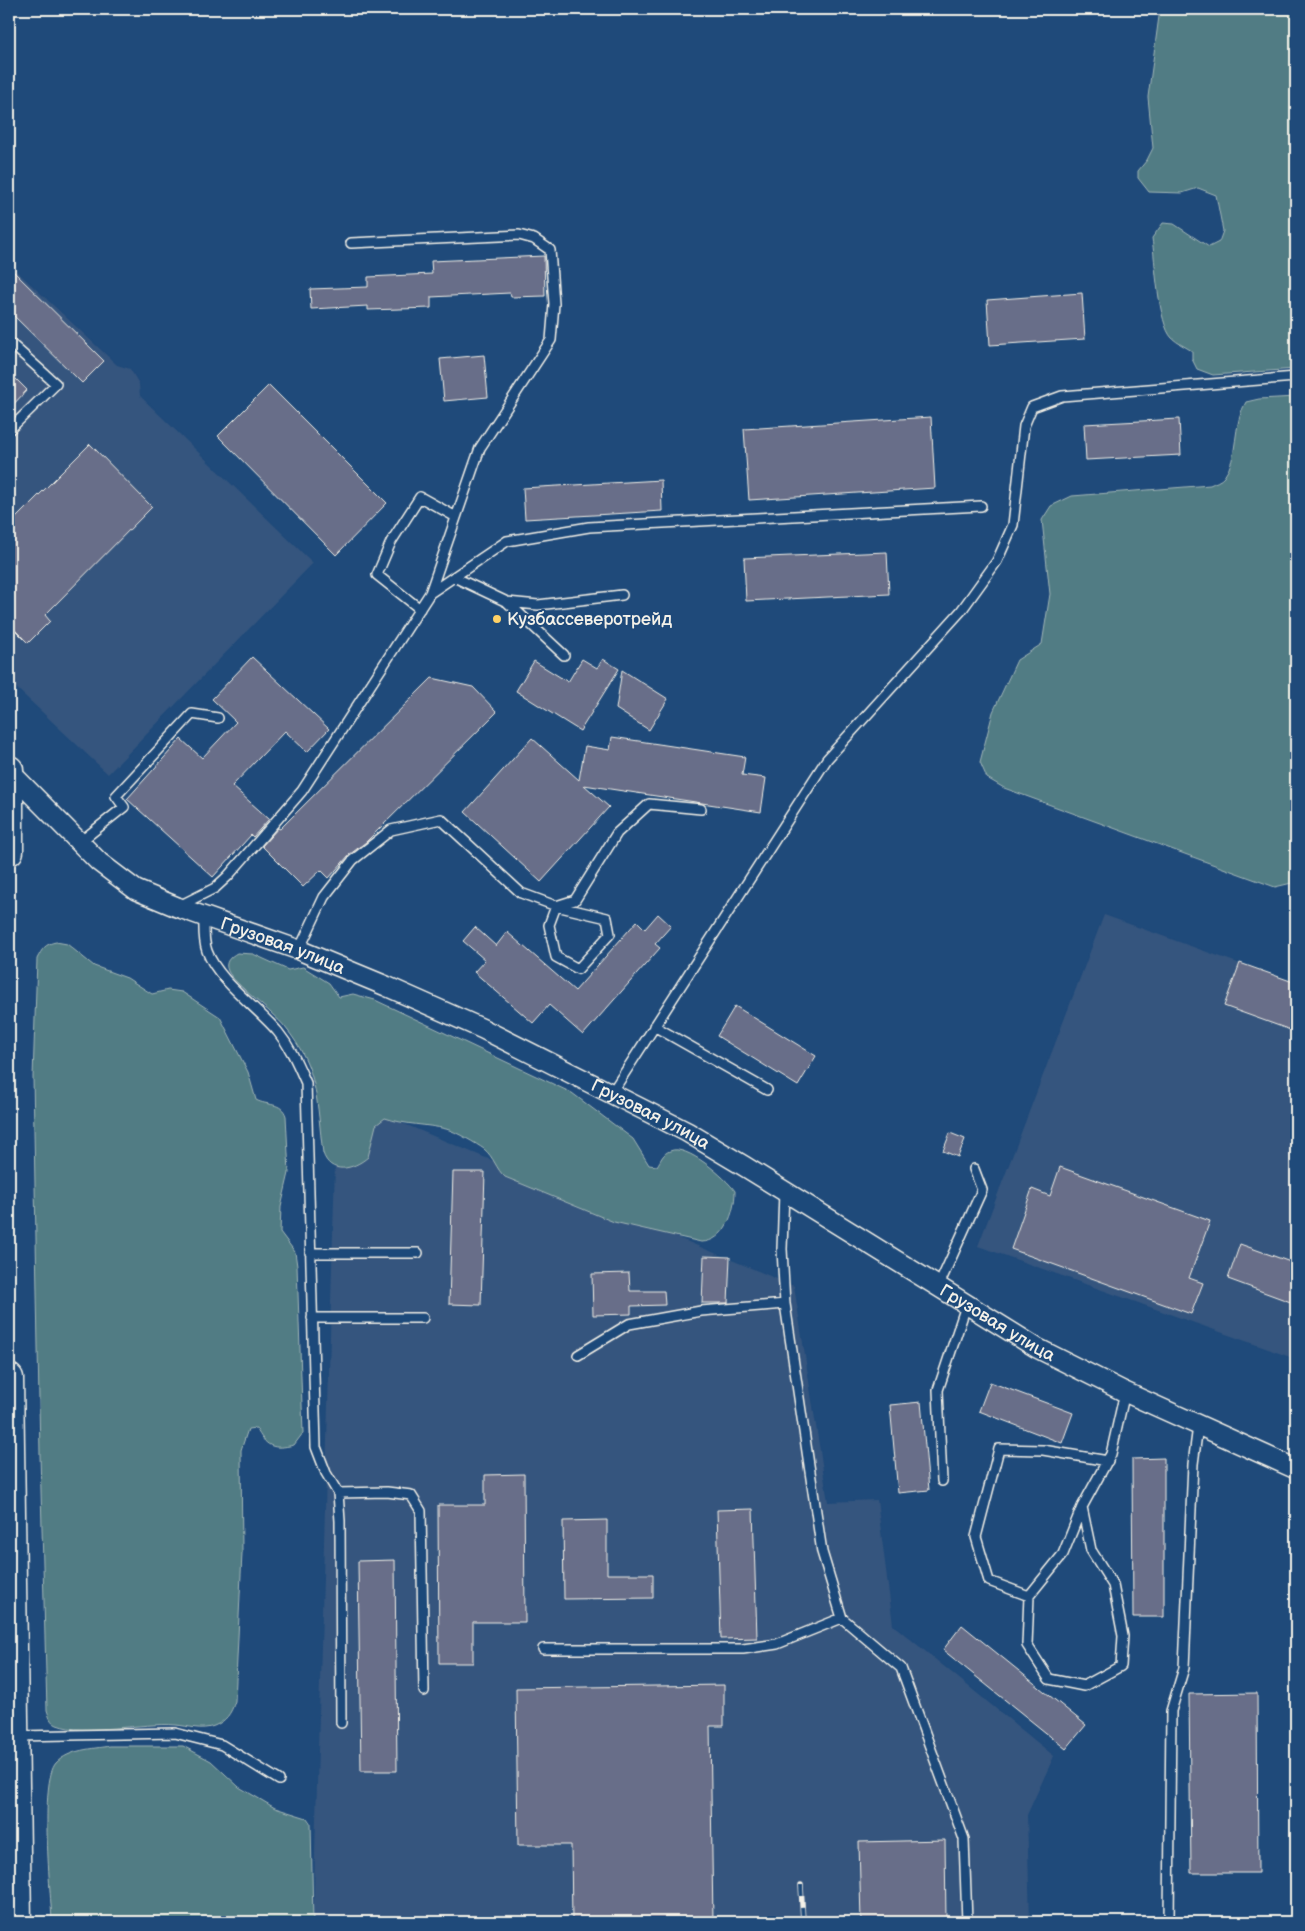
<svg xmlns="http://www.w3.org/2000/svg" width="1305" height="1931" viewBox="0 0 1305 1931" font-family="'Balsamiq Sans',sans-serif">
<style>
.built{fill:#35557e}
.green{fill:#517c84;stroke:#a2b6b6}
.building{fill:#676e89;stroke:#f4f1e8}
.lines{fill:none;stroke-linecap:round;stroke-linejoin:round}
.lane-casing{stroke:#f4f1e8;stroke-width:12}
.street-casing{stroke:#f4f1e8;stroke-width:22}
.primary-casing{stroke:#f4f1e8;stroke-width:31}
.lane{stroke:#1f4a7a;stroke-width:9}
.street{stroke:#1f4a7a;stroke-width:19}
.primary{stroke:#1f4a7a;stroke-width:28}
.rail-casing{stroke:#f4f1e8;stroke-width:5.5}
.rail{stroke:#1f4a7a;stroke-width:4;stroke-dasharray:11;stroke-linecap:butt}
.poi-dot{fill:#ffd166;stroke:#1f4a7a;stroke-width:2}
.labels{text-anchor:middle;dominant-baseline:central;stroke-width:4;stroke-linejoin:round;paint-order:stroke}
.poi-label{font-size:18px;fill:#f4f1e8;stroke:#1f4a7a;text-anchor:start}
.street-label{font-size:18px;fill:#f4f1e8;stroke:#1f4a7a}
</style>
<rect width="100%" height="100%" fill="#1f4a7a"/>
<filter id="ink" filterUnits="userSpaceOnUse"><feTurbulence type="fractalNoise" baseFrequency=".02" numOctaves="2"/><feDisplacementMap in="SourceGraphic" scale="10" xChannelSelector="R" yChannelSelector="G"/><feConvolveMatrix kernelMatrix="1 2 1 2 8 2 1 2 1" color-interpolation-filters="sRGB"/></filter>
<g filter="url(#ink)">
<path class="built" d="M9,264L117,365L130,369L139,384L140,396L313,563L108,774L9,681Z
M1104,915L1296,984V1359L978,1246Z
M337,1096L794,1286L828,1502L877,1500L893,1625L1054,1756L1027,1815L1030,1922H313Z"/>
<path class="green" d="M1160,9H1296V369L1213,375L1197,369L1192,359V351C1186,347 1177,343 1172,338C1158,324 1155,259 1152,238L1163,223L1174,224L1209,247L1219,242L1223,231L1216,195L1198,188L1182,193L1149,192L1138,178V171L1147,160L1153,148L1148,97Z
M1296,397V882L1275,887L1004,788L987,778L980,762L993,712L1017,660L1042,644L1050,594L1042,520L1051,506L1072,496L1210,485C1214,483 1221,481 1224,477C1239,458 1232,424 1246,402L1259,399Z
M56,942L67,944L94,966L127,978L152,994L168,990L182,992L220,1017L248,1072L256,1100C267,1106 282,1102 286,1116L289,1173L281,1207L280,1232L295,1252L297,1266L303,1433L294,1445C273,1450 266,1447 256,1428L248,1429L241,1450L242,1553L235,1701C231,1714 226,1721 214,1726C201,1731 189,1726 176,1725C144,1722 84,1736 57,1725C50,1722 49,1716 47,1710L40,1455L33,1077L37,959C42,949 45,944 56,942Z
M237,953L253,954L288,970L303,967L329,983L339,997L353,994L375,1000L572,1093L633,1139L649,1165L657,1166C661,1160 663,1153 670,1151C686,1143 726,1178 735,1191C735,1212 725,1242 701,1242L614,1222L505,1177C496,1169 494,1157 484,1149C477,1144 455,1131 446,1129C426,1124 405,1125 385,1118L376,1125L368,1157C353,1170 330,1175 323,1153C316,1102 320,1070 285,1027C273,1012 234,984 228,971C224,962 230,957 237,953Z
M110,1746H183L211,1761L239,1787L275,1808L307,1818L311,1824L313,1922H52C51,1894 39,1782 56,1763C70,1749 92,1749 110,1746Z"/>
<path class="building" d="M544,256L545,296L511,297L510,293L431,297V308L368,310V306L311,309L310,289L368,287V277L432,274L431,261Z
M9,267L104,361L82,383L9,311Z
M1082,293L1085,339L990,345L987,300Z
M484,355L488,397L444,401L440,359Z
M9,372L27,390L9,409Z
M269,385L387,503L336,555L218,436Z
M931,417L935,488L749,500L744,429Z
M1179,419L1181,455L1086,460L1084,424Z
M90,444L152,507L45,615L50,621L28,643L9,624V525Z
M661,480L662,511L525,519L523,488Z
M887,552L889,594L746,601L744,558Z
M252,657L329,729L307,752L285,731L232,786L269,819L253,837L251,835L213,877L127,799L181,739L202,758L236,722L212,699Z
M582,659L597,668L603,659L619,669L580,731L516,691L534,661L568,682Z
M622,670L668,699L649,730L616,709Z
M432,678L473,687L497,712L366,842L349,855L329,878L321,870L303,887L262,846L278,828L280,829Z
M612,737L745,757L742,775L766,778L761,812L584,785L609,807L541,882L465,812L532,738L579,780L585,746L610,750Z
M658,914L671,926L655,944L660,948L583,1035L549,1005L533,1023L474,972L485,960L463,941L475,927L496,946L507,932L575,991L637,921L645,929Z
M1240,963L1296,983V1032L1224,1006Z
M735,1006L816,1056L798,1086L717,1036Z
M950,1133L965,1139L958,1157L943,1151Z
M1060,1167L1210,1221L1189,1278L1203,1283L1191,1314L1011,1249L1032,1189L1050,1196Z
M453,1172H485L481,1305L449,1304Z
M1240,1244L1296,1264V1304L1228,1279Z
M704,1256L730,1257L728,1303H702Z
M629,1273L630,1291H664L665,1305L631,1306V1314L593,1315L592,1274Z
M990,1382L1073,1413L1062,1443L979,1411Z
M921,1402L929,1490L898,1493L890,1405Z
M1164,1458V1617H1133L1132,1459Z
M524,1474L525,1622H473V1663H439L438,1505H485V1475Z
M753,1509L757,1638L721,1639L717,1510Z
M607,1520V1574H653V1598L564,1599L563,1521Z
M395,1560L397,1771H361L358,1561Z
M962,1625L1086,1725L1066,1749L943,1650Z
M724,1685V1726H710L713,1922H572L571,1845H518L516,1688Z
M1257,1693L1258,1873H1191L1189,1694Z
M945,1840L946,1922H861L859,1842Z"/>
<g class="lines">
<g class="lane-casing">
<path id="lane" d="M9,342L56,384L9,430
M454,577L507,602L538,605L622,595
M430,593L507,541L589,527L981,506
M507,602L564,655
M420,609L377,575L391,542L420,497L456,517
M80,842L124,807L116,796L192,714L218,718
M179,906L215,888L228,876L302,791L430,593L480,448L551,340L554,304L550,250L534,239L519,235L351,243
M556,906L607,918L610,934L578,969L556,957L549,925Z
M204,917C204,928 203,940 207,951C218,981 258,1008 278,1032C291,1048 298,1065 306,1083L316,1447L326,1473L338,1493L340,1521L341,1723
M299,950L324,897L353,860L391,830L441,819L521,893L556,906L575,900L617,833L649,804L701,809
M654,1026L767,1090
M611,1094L827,759L961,611L997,561L1013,525L1024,426L1032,407L1062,396L1296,377
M784,1192L782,1249L785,1304L822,1552L842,1618L901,1668L964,1839L967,1922
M310,1253H418
M939,1285L982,1190L974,1169
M312,1318H423
M578,1355L629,1324L701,1311L785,1304
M942,1481L938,1390L966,1306
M338,1493L387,1492L411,1495L421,1511L424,1691
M1082,1507L1091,1550L1113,1585L1123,1636L1121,1666L1084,1686L1049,1679L1027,1645L1029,1596L1063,1554L1082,1507L1111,1454L1125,1392
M1029,1596L989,1581L976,1537L999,1449L1043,1450L1108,1461
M543,1649H743L777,1644L842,1618
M17,1736L175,1733L222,1745L279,1780
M1169,1922L1171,1711L1184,1668L1193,1464L1198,1426"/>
</g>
<g class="street-casing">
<g id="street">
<path id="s1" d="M10,772L99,862L136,890L177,907L299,950L386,986L483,1029L646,1111L687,1132L744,1166L1037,1348L1125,1392L1296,1469"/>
</g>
</g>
<g class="primary-casing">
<path id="primary" d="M9,770V851
M9,1378L17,1922"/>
</g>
<use href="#lane" class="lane"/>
<use href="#street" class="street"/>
<use href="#primary" class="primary"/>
<g class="rail-casing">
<path id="rail" d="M801,1885L803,1922"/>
</g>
<use href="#rail" class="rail"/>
</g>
</g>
<circle class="poi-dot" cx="497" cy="619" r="5"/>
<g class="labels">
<g class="poi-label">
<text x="507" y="619">Кузбассеверотрейд</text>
</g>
<g class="street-label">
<text stroke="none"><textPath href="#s1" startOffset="330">Грузовая улица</textPath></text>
<text stroke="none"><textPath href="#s1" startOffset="735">Грузовая улица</textPath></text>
<text stroke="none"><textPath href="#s1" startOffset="1140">Грузовая улица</textPath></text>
</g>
</g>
<rect width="1305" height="1931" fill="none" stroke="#1f4a7a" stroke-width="30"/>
<rect x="15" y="15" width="1275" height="1901" fill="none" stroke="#f4f1e8" stroke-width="2" filter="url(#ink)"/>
</svg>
